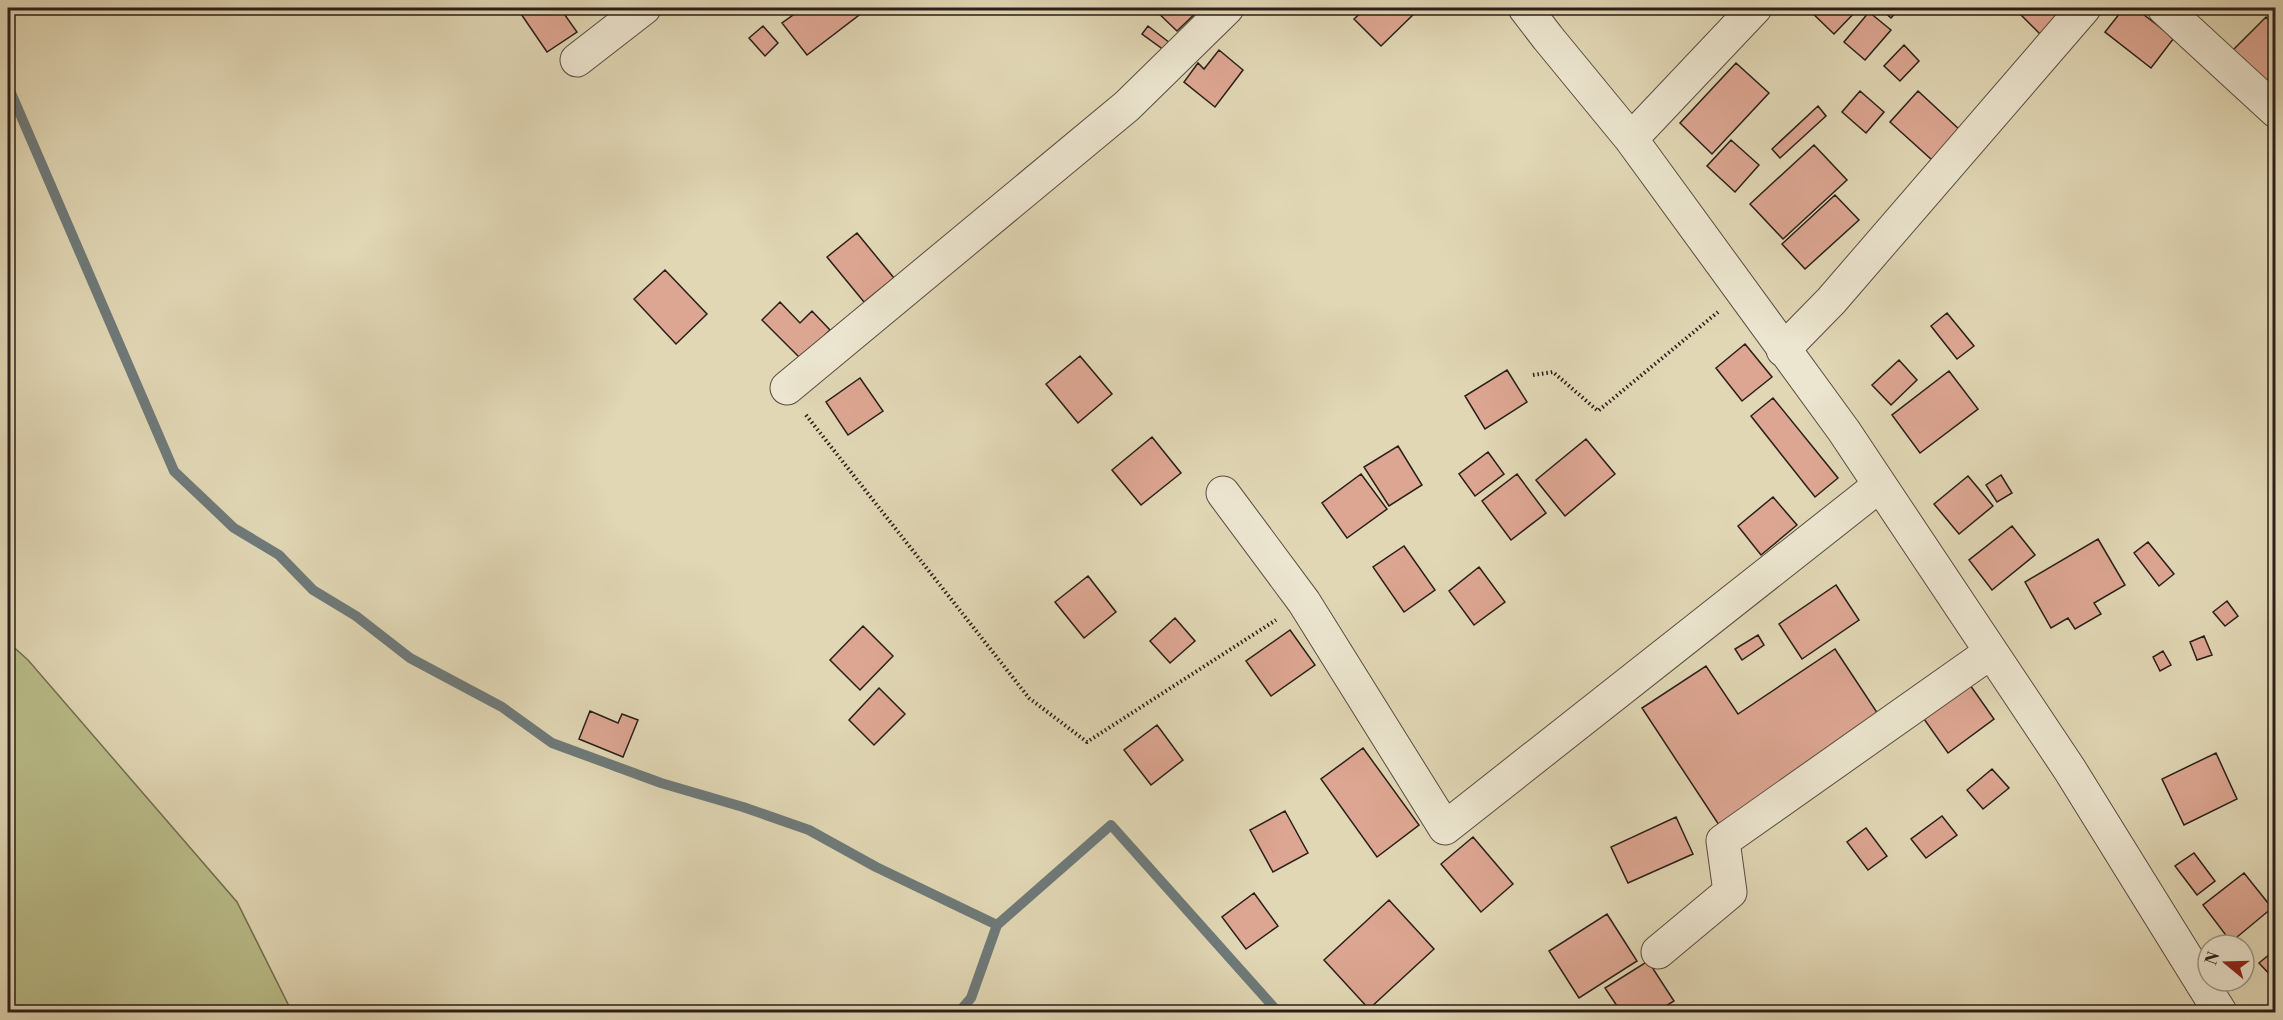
<svg xmlns="http://www.w3.org/2000/svg" width="2283" height="1020" viewBox="0 0 2283 1020" font-family="'Libre Bodoni',serif">
<style>
.green{fill:#b9bc89;stroke:#726e51;stroke-width:1.5}
.lines{fill:none;stroke-linecap:round;stroke-linejoin:round}
.stream{stroke:#6e7a7a;stroke-width:10}
.building{fill:#dda692;stroke:#2a1f19;stroke-width:1.5}
.minor-casing{stroke:#584d40;stroke-width:35}
.path{stroke:#2a1f19;stroke-width:4;stroke-dasharray:1.5 3;stroke-linecap:butt}
.minor{stroke:#ece5cf;stroke-width:33}
</style>
<rect width="100%" height="100%" fill="#e1d7b5"/>
<filter id="stains"><feTurbulence type="fractalNoise" baseFrequency=".00333" numOctaves="4"/><feColorMatrix values="0 0 0 0 .2 0 0 0 0 .09 0 0 0 0 .02 0 0 0 .5 -.17"/></filter>
<radialGradient id="worn" r=".72"><stop offset=".6" stop-color="#630" stop-opacity="0"/><stop offset="1" stop-color="#630" stop-opacity=".3"/></radialGradient>
<path class="green" d="M8,642L28,660L237,902L292,1012H8Z"/>
<g class="lines">
<path class="stream" d="M8,86L174,471L234,528L279,555L313,590L356,616L410,658L502,707L552,743L661,783L743,807L809,830L876,867L997,925L1111,825L1278,1012
M959,1012L971,998L997,925"/>
</g>
<path class="building" d="M525,8H560L577,32L547,52L519,11Z
M803,8H860L863,12L807,55L782,23Z
M1153,8H1201L1177,31Z
M1366,8H1420L1381,46L1354,19Z
M1807,8H1859L1834,34Z
M1880,8H1900L1891,18Z
M2014,8H2066L2041,35Z
M2124,8H2135L2174,38L2151,68L2105,32Z
M1869,12L1891,30L1865,60L1844,42Z
M2266,17L2276,27V72L2265,82L2233,50Z
M763,26L778,43L765,56L749,38Z
M1148,26L1170,43L1164,50L1142,34Z
M1904,45L1919,61L1900,81L1884,66Z
M1219,50L1243,70L1215,107L1184,82L1198,63L1204,69Z
M1736,63L1769,93L1712,154L1680,123Z
M1860,91L1884,112L1866,133L1842,112Z
M1918,91L1960,130L1932,160L1890,122Z
M1818,106L1826,116L1780,158L1772,149Z
M1731,140L1759,165L1735,192L1707,166Z
M1814,145L1847,180L1783,239L1750,204Z
M1835,195L1859,220L1805,269L1782,244Z
M857,233L894,278L864,302L827,257Z
M665,270L707,314L676,344L634,299Z
M780,302L800,323L812,311L830,330L801,359L762,320Z
M1947,313L1974,346L1957,359L1931,326Z
M1745,344L1772,377L1742,401L1716,368Z
M1080,356L1112,394L1078,423L1046,384Z
M1899,360L1917,380L1891,405L1872,385Z
M1507,370L1527,402L1485,429L1465,396Z
M1949,371L1978,409L1920,453L1892,415Z
M860,378L883,411L848,435L826,402Z
M1773,398L1838,478L1815,497L1751,416Z
M1152,437L1181,473L1141,505L1112,470Z
M1586,439L1615,474L1565,516L1536,480Z
M1398,446L1422,485L1389,506L1364,467Z
M1488,452L1504,474L1475,496L1459,474Z
M1361,474L1387,509L1347,538L1322,503Z
M1517,474L1546,513L1511,540L1482,501Z
M2001,475L2012,493L1997,502L1986,485Z
M1968,476L1993,506L1959,534L1934,504Z
M1773,497L1797,525L1761,555L1738,526Z
M2012,526L2035,555L1992,590L1969,560Z
M2098,539L2125,585L2094,603L2101,614L2075,629L2068,618L2051,628L2025,582Z
M2148,542L2174,574L2159,586L2134,553Z
M1404,546L1435,590L1404,612L1373,567Z
M1479,567L1505,602L1474,625L1449,591Z
M1088,576L1116,612L1084,638L1055,602Z
M1836,585L1859,620L1802,659L1779,624Z
M2227,601L2238,616L2225,626L2213,612Z
M1175,618L1195,641L1170,663L1150,641Z
M863,626L893,656L860,690L830,660Z
M1290,630L1315,665L1271,696L1246,661Z
M1758,635L1764,645L1742,660L1735,649Z
M2204,636L2212,655L2197,660L2190,642Z
M1835,649L1880,717L1719,825L1642,708L1706,666L1738,714Z
M2163,651L2171,665L2160,671L2153,657Z
M1970,685L1994,719L1948,753L1924,719Z
M879,688L905,714L874,745L849,720Z
M590,711L618,723L622,714L638,720L623,757L579,739Z
M1157,725L1183,760L1151,785L1124,750Z
M1363,748L1419,825L1377,857L1321,779Z
M2216,753L2237,799L2184,825L2162,779Z
M1992,769L2009,788L1983,809L1967,790Z
M1285,811L1308,853L1273,872L1250,830Z
M1942,816L1957,835L1926,858L1911,839Z
M1676,817L1693,854L1628,883L1611,847Z
M1866,828L1887,856L1868,870L1847,842Z
M1473,837L1513,884L1481,912L1441,864Z
M2194,853L2215,881L2197,895L2175,866Z
M2244,873L2272,908L2231,942L2203,905Z
M1254,893L1278,926L1246,949L1222,917Z
M1389,900L1434,949L1369,1009L1324,960Z
M1607,914L1637,961L1579,998L1549,951Z
M2276,949V981L2259,963Z
M1648,961L1674,1001L1656,1012H1621L1605,988Z"/>
<g class="lines">
<g class="minor-casing">
<path id="minor" d="M1525,8L1548,38L1631,139L1844,431L2070,770L2220,1012
M2164,8L2276,111
M577,60L644,8
M1631,139L1755,8
M1783,350L1831,301L2084,8
M787,388L1127,106L1227,8
M1223,493L1304,602L1445,828L1880,485
M1658,952L1730,892L1723,841L1991,652"/>
</g>
<path class="path" d="M1533,375L1553,372L1598,411L1718,312
M806,415L1029,698L1087,742L1276,620"/>
<use href="#minor" class="minor"/>
</g>
<rect width="2283" height="1020" fill="none" stroke="#e1d7b5" stroke-width="30"/>
<rect x="9" y="9" width="2265" height="1002" fill="none" stroke="#2a1f19" stroke-width="3"/>
<rect x="15" y="15" width="2253" height="990" fill="none" stroke="#2a1f19" stroke-width="1.5"/>
<g transform="translate(2226 963) rotate(289)"><circle r="28" fill="#ece5cf" stroke="#9e9686" stroke-width="1.5"/>
<path d="M0-4.5L10 22L0 15L-10 22Z" fill="#8f2418"/>
<text y="-9" font-size="16" font-weight="bold" text-anchor="middle" fill="#2a1f19">N</text>
</g>
<rect width="100%" height="100%" filter="url(#stains)"/>
<rect width="100%" height="100%" fill="url(#worn)"/>
</svg>
